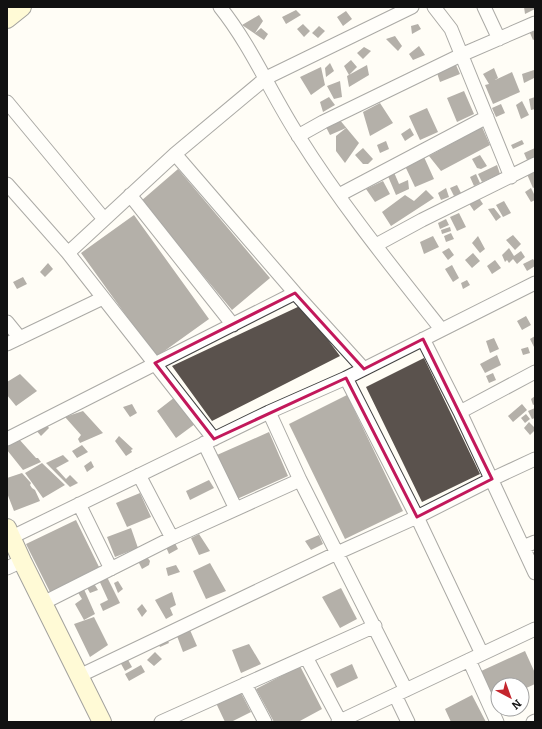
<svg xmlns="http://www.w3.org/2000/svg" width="542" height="729" viewBox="0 0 542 729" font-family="Bitter,serif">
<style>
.building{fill:#5a524d}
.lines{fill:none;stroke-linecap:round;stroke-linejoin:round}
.street-casing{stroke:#444;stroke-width:15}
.secondary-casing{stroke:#333;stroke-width:20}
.street{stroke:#fff;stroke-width:13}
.secondary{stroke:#fff6b0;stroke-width:18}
.marked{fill:none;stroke:#c2185b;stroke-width:3;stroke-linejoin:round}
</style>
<rect width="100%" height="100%" fill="#fffdf5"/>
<path class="building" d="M524,7H535V9L525,14Z
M296,10L301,15L286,24L282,17Z
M346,11L352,19L343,26L337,17Z
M259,15L263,21L255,33L261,28L268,34L264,40L242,25Z
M303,24L310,31L304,37L297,29Z
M418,24L421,29L412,34L411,26Z
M319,26L325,31L318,38L312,33Z
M535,31V39L533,40L530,33Z
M395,36L402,46L398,51L386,39Z
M419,46L425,55L413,60L409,54Z
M364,47L371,51L363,59L357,53Z
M351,60L357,67L349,75L344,66Z
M330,63L334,71L326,77L325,68Z
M367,65L369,75L349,87L347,76Z
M456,65L460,74L440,82L437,73Z
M321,67L325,85L311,95L300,77Z
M494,68L498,78L495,80L512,72L520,92L493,104L485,85L489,84L483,74Z
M534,70V78L524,83L522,74Z
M340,81L342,97L334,99L327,86Z
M464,91L474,114L457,122L447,98Z
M329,97L335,105L323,112L320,102Z
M535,97V109L531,110L529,99Z
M522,101L529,115L521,119L516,105Z
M380,103L393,123L370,136L363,112Z
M501,104L505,113L496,117L492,108Z
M427,108L438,132L420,140L409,116Z
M339,119L359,143L345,163L336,151V136L346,128L330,135L324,123Z
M482,127L490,145L441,171L429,156Z
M410,128L414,135L405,141L401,134Z
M522,140L524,144L513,149L511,145Z
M386,141L389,149L380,153L377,145Z
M363,148L373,159L368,164H363L355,155Z
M535,148V157L527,160L524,153Z
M480,155L487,166L481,169L477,168L472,159Z
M424,157L434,179L415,187L405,166Z
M497,165L500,174L482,182L478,174Z
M535,168V187L533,188L526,172Z
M178,169L270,278L232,310L141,201Z
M393,170L399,184L408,180L409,189L396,195L387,174Z
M476,174L480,183L474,186L470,177Z
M383,181L390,194L375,202L366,189Z
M457,185L461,193L454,196L450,188Z
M446,188L449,197L441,200L438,193Z
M531,188L535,196V200L531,202L525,192Z
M426,190L434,198L391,226L382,212L405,195L414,201Z
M477,195L483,204L474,211L468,202Z
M504,201L511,213L503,217L496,205Z
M494,208L501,217L496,221L488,209Z
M459,213L466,227L457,231L450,217Z
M134,215L209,319L156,357L81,253Z
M446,219L449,225L440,229L438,223Z
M450,227L451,231L442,234L441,230Z
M451,233L454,239L446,242L444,236Z
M513,235L521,244L515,250L506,240Z
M433,236L439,247L424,254L420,242Z
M478,236L485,249L480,253L472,243Z
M449,248L454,255L448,260L442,252Z
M509,248L514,256L521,251L525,257L517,264L513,259L509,263L507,260L505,262L502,255Z
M473,253L480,261L472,268L465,260Z
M533,259L535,262V266L527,271L523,264Z
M495,260L501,268L492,274L487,266Z
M48,263L53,269L45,277L40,272Z
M452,265L459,278L453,282L445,269Z
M23,277L27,284L17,289L13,282Z
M467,280L470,285L463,289L461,283Z
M302,305L340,356L212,421L172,366Z
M526,316L531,325L522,330L517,321Z
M535,336V349L530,339Z
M494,338L499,349L490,353L486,341Z
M528,347L530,353L523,355L521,349Z
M497,355L501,365L485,373L480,364Z
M424,358L480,474L422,502L366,387Z
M493,373L496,380L489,383L486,376Z
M20,374L37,391L16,406L7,395V382Z
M347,395L403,511L345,539L289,424Z
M535,396V404L533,405L531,399Z
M175,397L195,424L176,438L157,411Z
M132,404L137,413L130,417L123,407Z
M522,404L527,410L513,422L508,416Z
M535,408V418L532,419L528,411Z
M83,411L103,433L80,443L78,439L81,435L65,417Z
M526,414L530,419L525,423L521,418Z
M529,422L535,428V430L530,435L524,428Z
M45,423L49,428L41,436L35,429Z
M269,432L288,476L237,499L217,455Z
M119,436L133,449L131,450L132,452L126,456L115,441Z
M18,438L36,458H38L41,462L23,470L7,450V446Z
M82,445L88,452L77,458L72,451Z
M63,455L69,461L56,468L66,479L70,475L78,483L70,487L46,463Z
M91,461L94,467L87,472L84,466Z
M42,463L65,485L43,498L25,473Z
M22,473L31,483L30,485L32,488L35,490L40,501L14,511L7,493V478Z
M209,480L214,488L190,500L186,491Z
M140,493L151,517L127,527L116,503Z
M76,520L99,567L50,592L26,544Z
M131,528L138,548L115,557L107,537Z
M199,534L210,551L199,555L191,538Z
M319,535L323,544L311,550L305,541Z
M175,543L178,549L169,554L166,547Z
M147,557L150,561L149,565L142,569L138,561Z
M210,563L226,591L206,599L193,571Z
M176,565L180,572L168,576L166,568Z
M106,575L120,603L103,611L100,604L108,600L98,578Z
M118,581L123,589L118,593L114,583Z
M93,582L98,590L90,593L86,586Z
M83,587L95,614L84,620L75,604L82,599L77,591Z
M341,588L357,619L340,628L322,597Z
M172,592L176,605L170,608L173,615L166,619L155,600Z
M142,604L147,611L142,617L137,609Z
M94,617L108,645L90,657L74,624Z
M190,630L197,646L183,652L177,636Z
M167,639L169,643L160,647L158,643Z
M249,644L261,664L241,673L232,650Z
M525,651L535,673V684L522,690V685H498V701L493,703L479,672Z
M155,652L162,659L154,666L147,660Z
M127,658L132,667L125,671L120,662Z
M352,664L358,678L337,688L330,674Z
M141,665L145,672L129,681L125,674Z
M300,666L322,709L298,722H274L256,689Z
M240,691L251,712L231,722H225L216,703Z
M472,695L486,722H451L445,709Z"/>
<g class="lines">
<g class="street-casing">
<path id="street" d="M220,7C252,47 271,94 299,137C341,204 392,267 441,329
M434,7L451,29L511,177
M484,7L499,39
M7,102L104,219
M298,136L323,122L461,55L535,23
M175,154L295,293L364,369
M7,184L68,253L214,439
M130,195L233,325
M339,195L487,117
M376,245L422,220L535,164
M68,253L175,154L266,78L412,7
M7,322L20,338
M423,339L460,412L535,573
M7,344L103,298
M346,378L417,517L482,654
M269,412L300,480L406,690
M460,412L535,372
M7,439L295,293
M204,443L236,509
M139,475L172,538
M79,504L111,569
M12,537L269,412L346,378L535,283
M523,547L535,542
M7,568L22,561
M43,603L172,538L300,480
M306,657L340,721
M469,660L497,722
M79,676L337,553L417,517L492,479L535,459
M245,684L265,722
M395,695L408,722
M161,722L375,626
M338,722L535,629
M533,722L535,721"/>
</g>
<g class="secondary-casing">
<path id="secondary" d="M7,19L22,7
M7,528L22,561L102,722"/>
</g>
<use href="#street" class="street"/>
<use href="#secondary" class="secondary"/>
</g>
<path d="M0 0H542V729H0ZM295,293L364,369L423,339L492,479L417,517L346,378L214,439L155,363Z" fill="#fffdf5" fill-opacity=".55" fill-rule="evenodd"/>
<path class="marked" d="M295,293L364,369L423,339L492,479L417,517L346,378L214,439L155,363Z"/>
<rect width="542" height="729" fill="none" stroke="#111111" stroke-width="16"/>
<g transform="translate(510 697) rotate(139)"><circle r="19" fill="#ffffff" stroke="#a0a0a0"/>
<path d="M0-3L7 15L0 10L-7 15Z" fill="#c4262e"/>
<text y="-6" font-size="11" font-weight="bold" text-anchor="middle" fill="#111111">N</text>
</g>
</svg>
